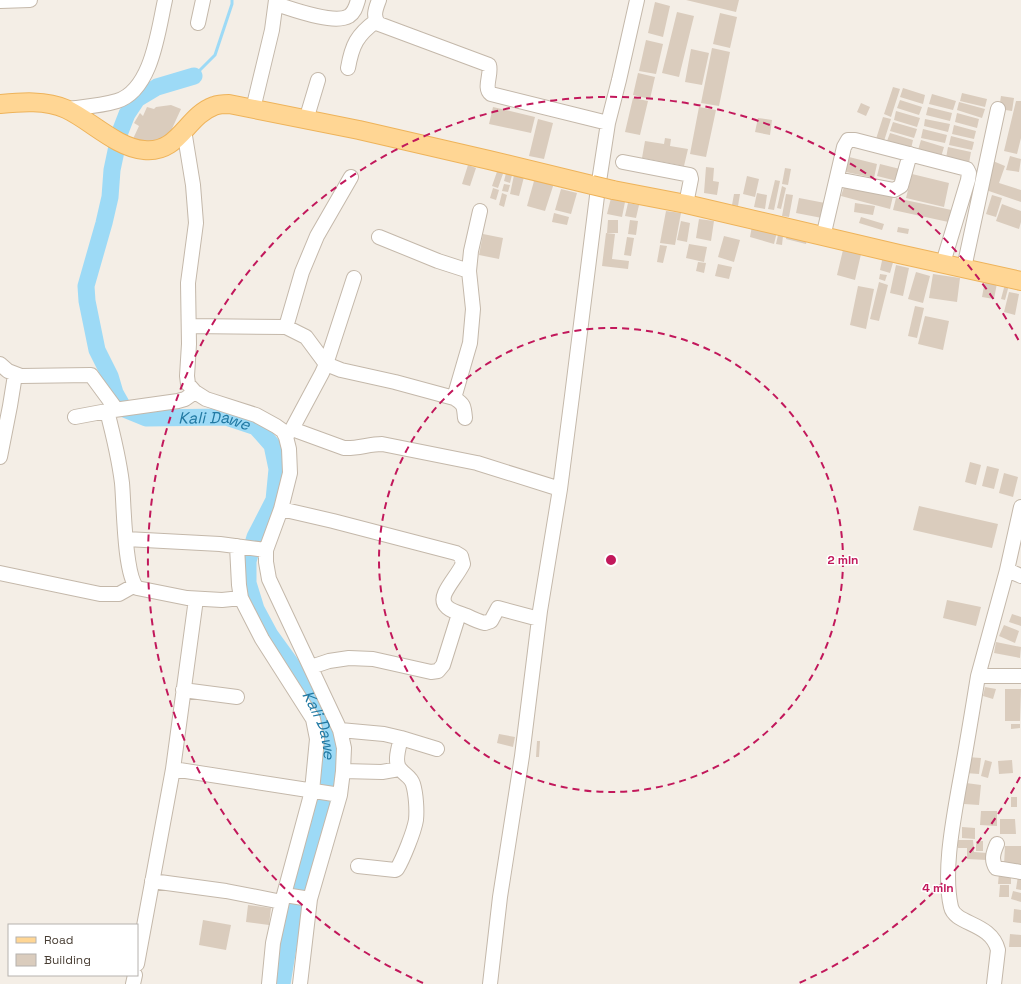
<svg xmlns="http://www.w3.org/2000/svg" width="1021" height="984" viewBox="0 0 1021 984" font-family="'Space Grotesk',sans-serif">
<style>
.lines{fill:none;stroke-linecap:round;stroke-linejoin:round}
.stream{stroke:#9ddaf6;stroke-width:3}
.river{stroke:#9ddaf6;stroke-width:17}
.building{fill:#daccbd}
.minor-casing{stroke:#c4b8aa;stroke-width:16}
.major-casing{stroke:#eeb35a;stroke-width:20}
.minor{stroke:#fff;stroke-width:14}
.major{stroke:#ffd694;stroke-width:18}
.major-bridge-casing{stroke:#eeb35a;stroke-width:20;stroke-linecap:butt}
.major-bridge{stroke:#ffd694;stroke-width:18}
.ring{fill:none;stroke:#c2185b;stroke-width:2;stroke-dasharray:7 5}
.labels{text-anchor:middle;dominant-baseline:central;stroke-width:3;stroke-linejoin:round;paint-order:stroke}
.water-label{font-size:16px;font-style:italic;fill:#2179a3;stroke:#fff}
.centre{fill:#c2185b;stroke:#fff;stroke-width:2}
.ring-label{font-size:12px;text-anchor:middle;font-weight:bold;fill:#c2185b;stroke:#fff;stroke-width:3;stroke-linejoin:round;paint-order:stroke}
</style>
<rect width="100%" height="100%" fill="#f4eee6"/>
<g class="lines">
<path class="stream" d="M194,76L215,55L232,4V0"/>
<path class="river" id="s1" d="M194,76L157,87L137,99L127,114L120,132L112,170L110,197L104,223L86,286L87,301L97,350L110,376L115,393L124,409L146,418L226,417L256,427L272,445L277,469L274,500L255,537L248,561V583L256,609L270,635L291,664L314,704L325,727L330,753L327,783L320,823L309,856L292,923L282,984"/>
</g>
<path class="building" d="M686,0H739L736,12Z
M655,2L670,6L663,37L648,33Z
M677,12L694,16L679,77L662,73Z
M720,13L737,17L730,48L713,44Z
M646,40L663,44L656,74L639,71Z
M712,48L730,52L719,106L701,103Z
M691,49L709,53L702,85L685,82Z
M638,73L655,77L650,99L633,95Z
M893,87L900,89L891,117L884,114Z
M903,88L925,95L923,104L900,97Z
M962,93L987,99L985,107L960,101Z
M932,94L956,101L953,110L929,104Z
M1001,96L1014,98L1012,111L999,109Z
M633,98L648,101L640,135L625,132Z
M900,100L922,107L919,115L897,108Z
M1016,101H1021V138L1017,154L1004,151Z
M959,102L985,109L982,118L957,110Z
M861,103L870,107L866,116L857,112Z
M171,105L181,109L165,144L132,141L139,126L134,123L140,113L143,116L147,107L154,109L156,107Z
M493,107L535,117L531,133L489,124Z
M699,107L716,110L706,157L690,154Z
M928,107L952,113L950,121L926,115Z
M896,111L920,118L917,127L894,120Z
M957,113L979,119L977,128L955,122Z
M883,117L891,119L884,141L876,139Z
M758,118L772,120L770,135L755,132Z
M538,119L553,123L544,159L529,156Z
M925,119L950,124L948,132L924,126Z
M893,122L917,129L914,138L890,131Z
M954,125L976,131L974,139L952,134Z
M923,129L947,135L945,143L921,138Z
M890,133L913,140L911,149L887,141Z
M951,136L974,142L972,150L949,145Z
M665,138L671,139L670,146L688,149L684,166L642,158L645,141L664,144Z
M921,140L944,147L941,157L918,150Z
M948,147L971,152L969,163L946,158Z
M1010,156L1021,159L1019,172L1006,170Z
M849,157L877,164L874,178L846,172Z
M993,161L1005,166L999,183L1021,190V202L983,189Z
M880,164L900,169L897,181L877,176Z
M468,165L476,168L470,186L462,184Z
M499,166L505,168L498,188L492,186Z
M706,167L714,168L713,181L719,182L717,195L704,193Z
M785,168L791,169L788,185L782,184Z
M506,173L512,175L510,183L504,181Z
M536,174L555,180L545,211L527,206Z
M912,174L949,183L944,207L906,198Z
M514,175L524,177L519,196L510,194Z
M747,176L759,179L755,197L743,194Z
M775,180L780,181L774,210L768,209Z
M504,184L510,185L508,192L502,191Z
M845,184L893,196L890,209L841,196Z
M782,186L786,188L781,209L777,208Z
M493,188L499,190L496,200L490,198Z
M561,189L577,193L571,214L555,210Z
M502,193L507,195L504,207L499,205Z
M757,193L767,195L765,209L754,207Z
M734,194H740L738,206L732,205Z
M786,194L793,195L789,217L782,216Z
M992,195L1002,198L996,217L986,214Z
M611,198L625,202L622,217L607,214Z
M799,198L825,203L822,218L796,213Z
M896,198L956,211L953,223L893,210Z
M628,203L639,205L636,218L625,216Z
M855,203L875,206L873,215L854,212Z
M1002,204L1021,211V222L1019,229L996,221Z
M666,211L681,213L675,245L660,243Z
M554,213L569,217L567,225L552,222Z
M861,217L884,224L882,230L859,223Z
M699,219L714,221L711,241L696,238Z
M608,220H618V233H607Z
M630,220L638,221L636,235L628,234Z
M681,221L690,223L687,242L677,240Z
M752,226L777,232L774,244L750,237Z
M898,227L909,229L908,234L897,232Z
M788,230L808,235L806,244L786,239Z
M606,233L615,234L612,259L629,261L628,269L602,266Z
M483,234L503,238L499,259L479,255Z
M778,235L783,236L782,245L776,244Z
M724,236L740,240L734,262L718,257Z
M627,237L634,238L631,256L624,255Z
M689,244L707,247L704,262L686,258Z
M660,245L667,246L663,263L657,262Z
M843,250L861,254L855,280L837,275Z
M883,256L894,259L890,273L880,270Z
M698,262L706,263L704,273L696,271Z
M718,264L732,267L729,279L715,276Z
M896,265L909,268L903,296L890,293Z
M916,272L930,276L923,303L908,299Z
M880,274L887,275L885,281L879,279Z
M933,274L960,278L957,302L929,298Z
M986,275L998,278L994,299L982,297Z
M879,282L888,285L879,321L870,319Z
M1005,284L1009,285L1005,300L1001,299Z
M858,286L874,289L866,329L850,325Z
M1009,292L1019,294L1015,315L1004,312Z
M915,306L924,308L917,338L908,336Z
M925,316L949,321L943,350L918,344Z
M970,462L981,465L976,485L965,482Z
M987,466L999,469L994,489L982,486Z
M1004,473L1018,477L1013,497L999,493Z
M919,506L998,524L992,548L913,530Z
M947,600L981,607L976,626L943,618Z
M1012,614L1021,617V626L1009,622Z
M1004,625L1019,631L1015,643L999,636Z
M996,642L1021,647L1020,658L994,653Z
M985,687L996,689L993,699L983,696Z
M1005,689H1021L1020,721H1005Z
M1011,724H1020V728L1011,729Z
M499,734L515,737L513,747L497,743Z
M537,741H540L539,757H536Z
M967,757L981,758L979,774L965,773Z
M985,760L992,762L988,778L981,776Z
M1012,760L1013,773L999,774L998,761Z
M966,783L981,785L979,805L964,804Z
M1011,797H1017V807H1011Z
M981,811H997V826L980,825Z
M1000,819H1015L1016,834H1000Z
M962,827L975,828V839L962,838Z
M958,840H973L974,852L987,853V860L967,859V848H958Z
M976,841H983V851H976Z
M1005,846H1021V866L1004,865Z
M999,873L1011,874V884H998Z
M1018,876H1021V890L1016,889Z
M1000,885H1009V897H999Z
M1013,891L1021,893V902L1011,899Z
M248,905L271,908L269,925L246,922Z
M1014,909L1021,910V923L1013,922Z
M203,920L231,925L226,950L199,945Z
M1010,934L1021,935V947H1009Z"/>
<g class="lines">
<g class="minor-casing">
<path id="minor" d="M379,0C376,8 372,17 379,24L489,65C492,74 483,88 491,94L608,123
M0,1L30,0
M276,4C292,9 334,25 349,16C355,12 356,6 358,0
M198,23L203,0
M348,68C352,45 357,35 376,21
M66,109C83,107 101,106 117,101C152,90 158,31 165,0
M253,109L272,30L276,0
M306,120L318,80
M184,130L193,185L196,223L188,283L189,344L187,376L188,384L195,392L206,399L256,415L276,426L283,431L286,437L289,449L290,473L281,509L266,550V562L269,579L340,730L344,748L343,771L340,795L310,899L300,984
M623,162L690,175L691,179L686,204
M837,179L894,190L901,186L910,154
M379,237L438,261L469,271
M823,237L844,147L848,140H855L967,169L969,173L968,180L943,263
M964,268L998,109
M189,326L286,327L306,337L326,364
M286,327L302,272L317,236L351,177
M0,364L8,371L21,376L91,375L116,409
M326,364L354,278
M195,392L185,399L178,401L107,411C113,434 119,459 122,483C124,503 124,574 137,588L187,598L222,600L241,598
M454,398L470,343L473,309L469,271L471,251L480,211
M75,417L107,411
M292,429L344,448C357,449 369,444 382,444L477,463L560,489
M286,436L292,429L322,373L326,364L341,370L395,382L454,398C464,404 464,406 465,418
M0,457L10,406L15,375
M1021,507L1007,570L978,676H1021
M281,509L333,521L456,553L461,556L463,564C458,574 449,584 445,593C438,609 457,612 467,616C473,619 479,622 485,623L491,621L498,608L539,619
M126,539L220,544L266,550
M237,546L239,585L241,598L262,639L313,719L317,739L312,791L282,902L273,943L269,984
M1007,570L1021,576
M0,573L100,594H119L135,585
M311,667L329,661L349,658L373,659L431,672L438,671L443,665L459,614
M978,676C972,713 966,750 959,787C953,822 943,872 951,907C955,925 991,922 998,950L994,984
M183,690L237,697
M340,730L384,734L401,738C399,747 393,763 401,770C405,775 411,777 413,784C416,794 417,810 416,820C414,832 403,859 397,869L395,870L358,866
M401,738L437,749
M173,769L196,599
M343,771L382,772L399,769
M997,844C993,853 991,860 996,868L1021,872
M152,881L226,891L282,902
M285,895L310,899
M137,964L173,769L340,795
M133,984L135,975
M490,984L500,897L522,756L540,611L560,489L572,396L598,188L608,123L619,80L637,0"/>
</g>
<g class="major-casing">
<path id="major" d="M0,104C21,102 46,100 66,109C90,120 117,148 144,150C179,154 186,116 214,106C219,104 224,104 229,104L359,130L489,160L592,185
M613,190L686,204L899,254L1021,281"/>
</g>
<use href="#minor" class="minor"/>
<use href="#major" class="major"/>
<g class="major-bridge-casing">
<path id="major-bridge" d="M592,185L613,190"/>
</g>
<use href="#major-bridge" class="major-bridge"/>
</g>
<g class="ring">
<circle cx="611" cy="560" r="232"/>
<path d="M1020 777A463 463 0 0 1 799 983M423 983A463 463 0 1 1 1020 343"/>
</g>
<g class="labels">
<g class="water-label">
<text stroke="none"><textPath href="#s1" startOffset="480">Kali Dawe</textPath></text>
<text stroke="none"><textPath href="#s1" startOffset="852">Kali Dawe</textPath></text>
</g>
</g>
<circle cx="611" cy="560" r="6" class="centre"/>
<g class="ring-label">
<text x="843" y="564">2 min</text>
<text x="938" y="892">4 min</text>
</g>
<rect x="8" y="924" width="130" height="52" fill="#ffffff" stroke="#b6b2ae"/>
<rect x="16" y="937" width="20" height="6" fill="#ffd694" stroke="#b6b2ae"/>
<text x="44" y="944" font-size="12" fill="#483e34">Road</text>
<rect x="16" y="954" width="20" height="12" fill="#daccbd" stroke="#b6b2ae"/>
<text x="44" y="964" font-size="12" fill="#483e34">Building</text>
</svg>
